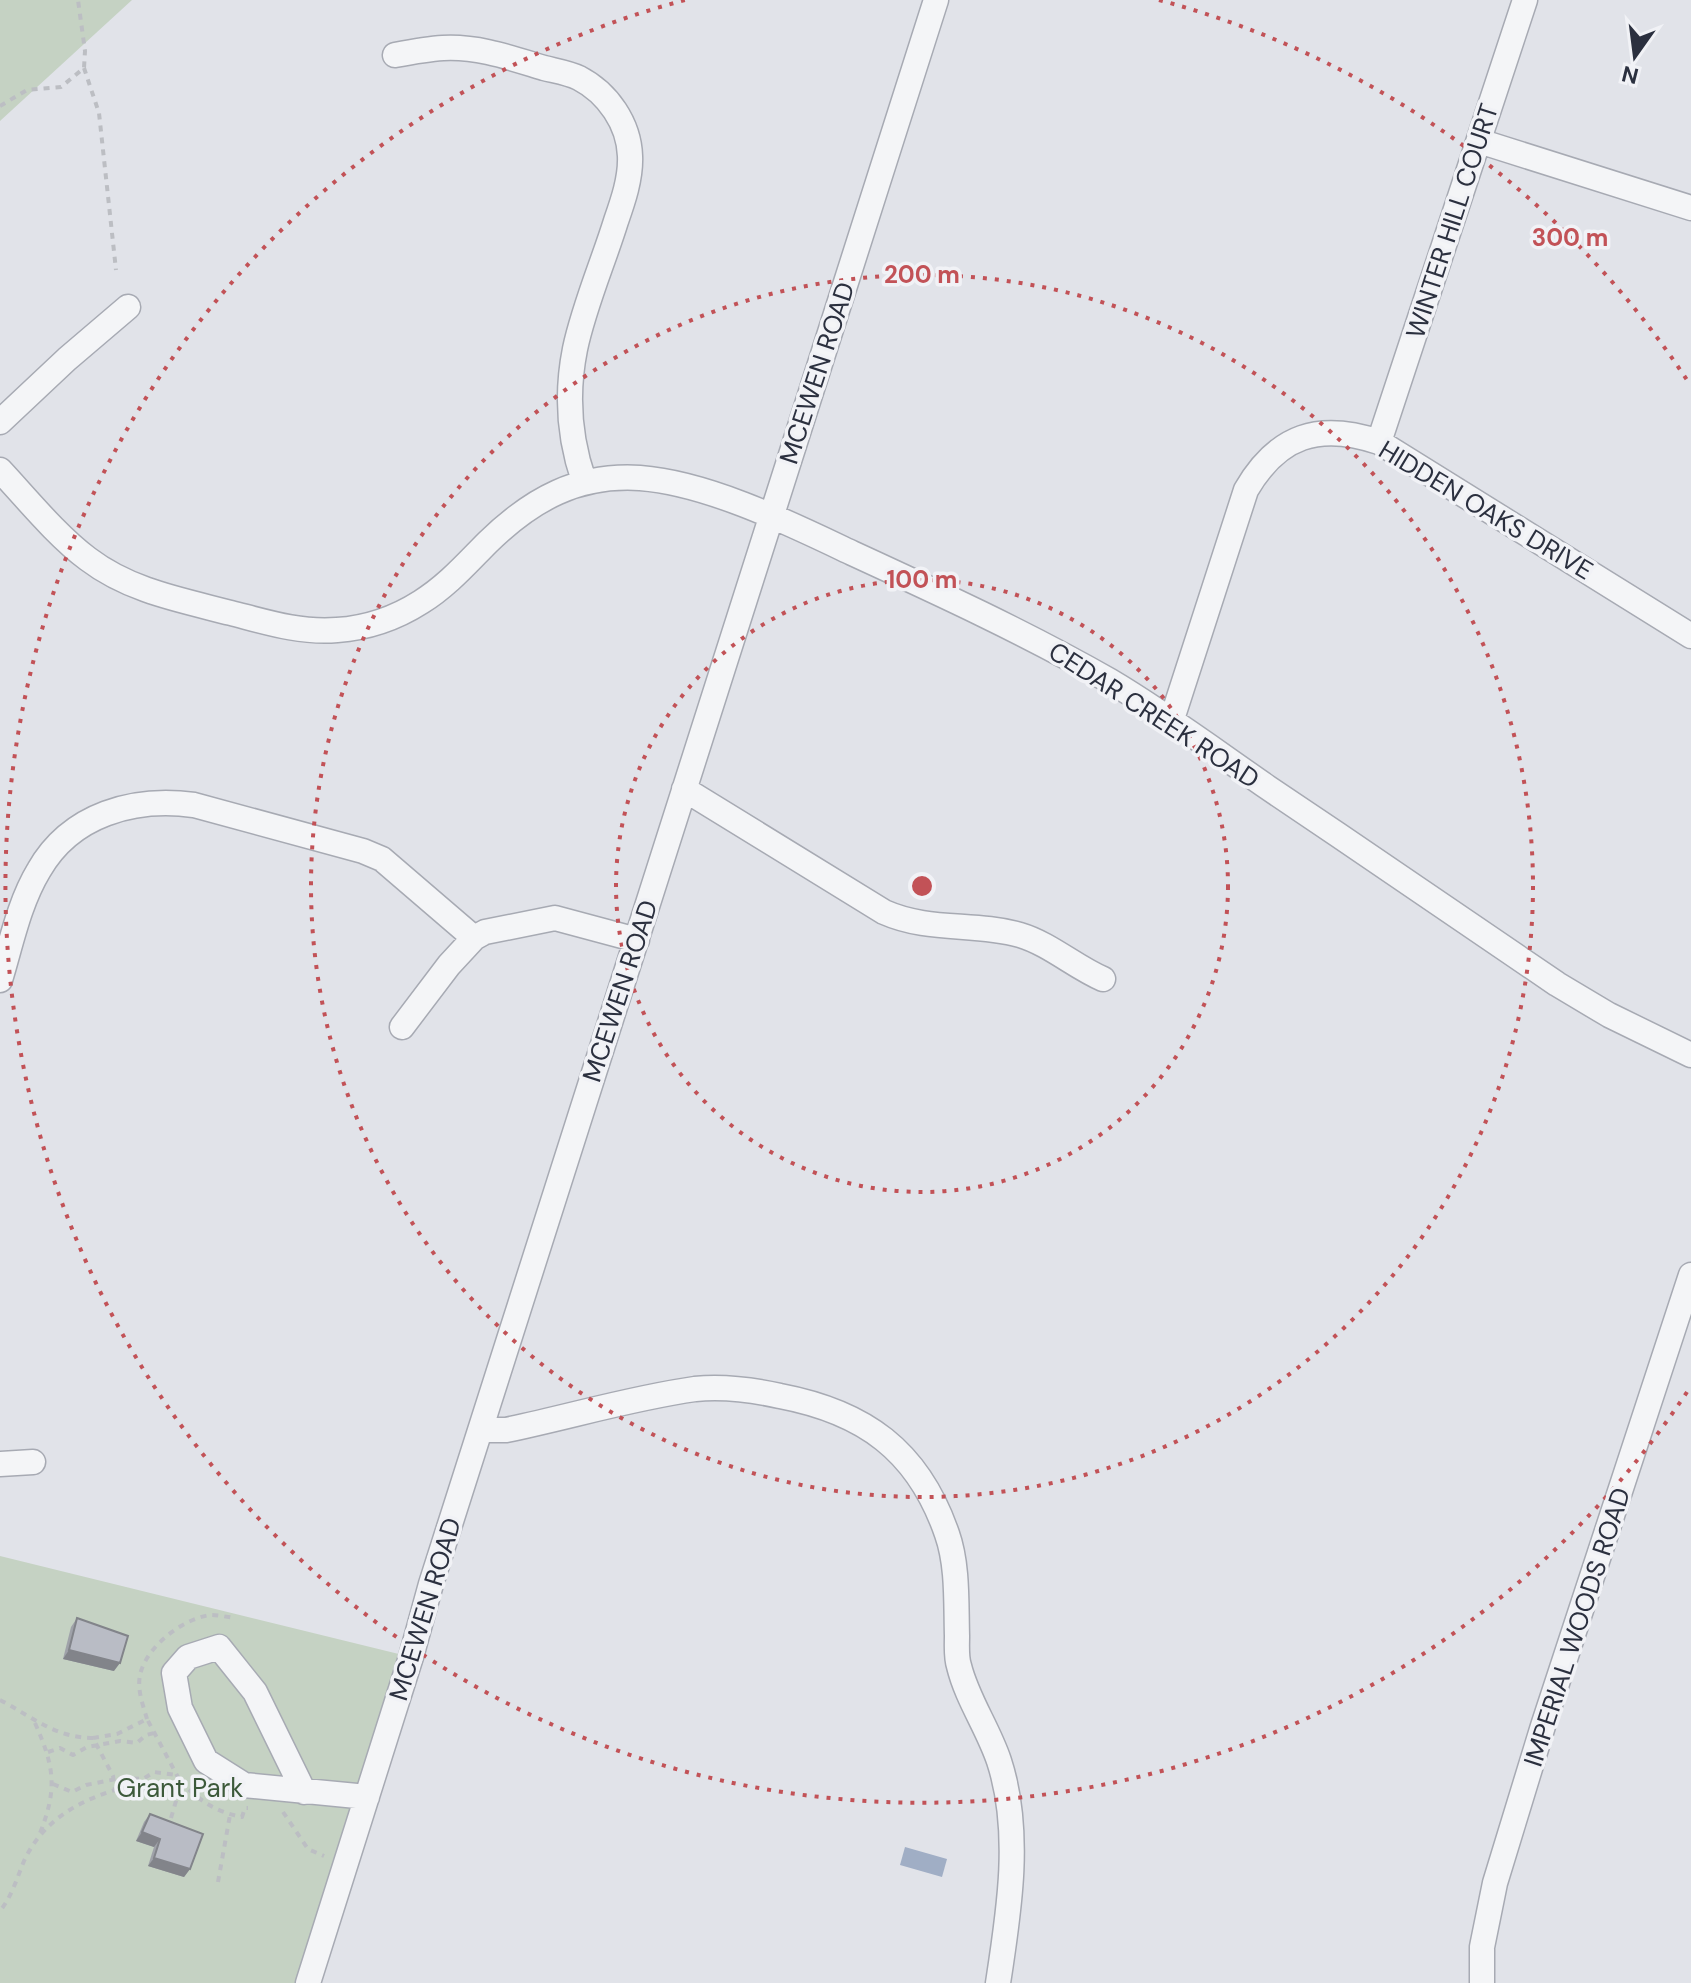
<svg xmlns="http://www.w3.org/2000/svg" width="1691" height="1983" viewBox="0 0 1691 1983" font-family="'DM Sans',sans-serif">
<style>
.green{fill:#c5d2c3}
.water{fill:#a0aec5}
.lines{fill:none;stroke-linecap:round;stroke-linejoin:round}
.minor-casing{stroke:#a7aab3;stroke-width:27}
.path{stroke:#bcbec3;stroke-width:4;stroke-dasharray:6 6;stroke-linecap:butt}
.minor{stroke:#f4f5f7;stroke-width:24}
.wall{fill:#9fa2a9}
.shaded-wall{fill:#82848a}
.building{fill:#b9bcc5;stroke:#82848a;stroke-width:2}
.ring{fill:none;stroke:#c25257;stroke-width:4;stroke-dasharray:4 8}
.labels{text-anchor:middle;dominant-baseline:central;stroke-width:7;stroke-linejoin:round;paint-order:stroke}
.street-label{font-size:26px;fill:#2b303f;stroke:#f1f2f6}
.park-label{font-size:26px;fill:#3c593a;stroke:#f1f2f6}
.centre{fill:#c25257;stroke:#f1f2f6;stroke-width:4}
.ring-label{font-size:24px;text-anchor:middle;font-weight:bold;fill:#c25257;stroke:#f1f2f6;stroke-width:7;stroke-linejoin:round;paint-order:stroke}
</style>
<rect width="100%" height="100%" fill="#e1e3e9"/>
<path class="green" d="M0,0H132L0,121Z
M0,1556L411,1657L308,1983H0Z"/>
<path class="water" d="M905,1847L947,1859L942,1877L900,1865Z"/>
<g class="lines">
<g class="minor-casing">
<path id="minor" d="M395,55C411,52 427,49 443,48C478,46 511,58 544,68C556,71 569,73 579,78C608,93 629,124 630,156C631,178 623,201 616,221C603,263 584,306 575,349C566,394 569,438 584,481
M1479,141L1691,208
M0,422L67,359L128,307
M1379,442L1525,0
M0,470C27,499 57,536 88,559C130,591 181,600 231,613C266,622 300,633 337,630C367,628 396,618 421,602C447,586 467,563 488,542C532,499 578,474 640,478C708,483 791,524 852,553C939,593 1026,633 1110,681C1164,713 1215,751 1267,787C1364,852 1460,918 1557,984L1609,1015L1691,1055
M1171,722L1246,490C1278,435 1319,422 1379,442L1691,636
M684,789L884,912C929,932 974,922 1020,935C1050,944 1075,967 1103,979
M0,980C11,944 19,903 39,870C71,814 134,797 194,805L363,851L382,859L474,938
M402,1027L449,965L474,938L485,932L555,918L637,940
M482,1430H506C569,1417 631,1398 695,1389C723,1386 753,1390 780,1396C864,1412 918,1450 947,1534C958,1565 956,1603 957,1636C957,1646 956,1657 959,1666C967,1699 988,1728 999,1761C1022,1831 1009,1912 998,1983
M0,1464L33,1462
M304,1792L255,1692L219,1647L188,1657L174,1673L180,1708L206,1761L244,1785L367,1797
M308,1983L411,1657L431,1584L936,0
M1482,1983V1947L1495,1883L1543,1726L1691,1275"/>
</g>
<path class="path" d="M84,68L99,113L116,270
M0,106L27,90L61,87L84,68L85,51L78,0
M0,1700C31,1716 55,1738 93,1738L113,1776L115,1790C76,1802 42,1822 24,1861C17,1878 12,1896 0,1911
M147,1719C143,1705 137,1690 140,1675C146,1647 182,1619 210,1615C218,1615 227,1617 235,1618
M35,1723C54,1766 58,1788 40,1833
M93,1738L117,1734L147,1719L179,1779V1791L115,1790
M48,1752L60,1748L73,1755L87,1747L120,1741L137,1743L146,1735L154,1733
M180,1781C199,1800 215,1812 242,1817L245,1808H248
M53,1784L72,1792L86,1785L121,1778L143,1779L154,1772L176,1775
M283,1812L308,1849L324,1856
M171,1818L179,1791
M218,1882L230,1815"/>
<use href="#minor" class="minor"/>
</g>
<path class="wall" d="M77,1618L114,1671L63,1659L71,1627Z
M150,1814L190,1869L184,1877L148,1866L154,1847L136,1841L144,1822Z"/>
<path class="shaded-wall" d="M69,1650L120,1663L114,1671L63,1659Z
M142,1832L160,1839L154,1847L136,1841Z
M154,1858L190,1869L184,1877L148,1866Z"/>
<path class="building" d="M77,1618L128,1636L120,1663L69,1650Z
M150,1814L203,1834L190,1869L154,1858L160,1839L142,1832Z"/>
<g class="ring">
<circle cx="922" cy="886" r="306"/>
<circle cx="922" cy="886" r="611"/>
<path d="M1687 1392A917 917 0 1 1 685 0M1159 0A917 917 0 0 1 1687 380"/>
</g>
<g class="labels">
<g class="street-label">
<text transform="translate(1452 221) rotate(-72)">WINTER HILL COURT</text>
<text transform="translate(817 373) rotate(-72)">MCEWEN ROAD</text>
<text transform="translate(1486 510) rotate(31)">HIDDEN OAKS DRIVE</text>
<text transform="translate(1154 715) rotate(33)">CEDAR CREEK ROAD</text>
<text transform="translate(620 991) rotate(-72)">MCEWEN ROAD</text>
<text transform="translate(425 1609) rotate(-73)">MCEWEN ROAD</text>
<text transform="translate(1577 1627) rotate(-72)">IMPERIAL WOODS ROAD</text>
</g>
<g class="park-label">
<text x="180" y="1788">Grant Park</text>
</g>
</g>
<circle cx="922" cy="886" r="12" class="centre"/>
<g class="ring-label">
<text x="1570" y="246">300 m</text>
<text x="922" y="283">200 m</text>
<text x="922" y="588">100 m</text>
</g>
<g transform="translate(1635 56) rotate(194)" stroke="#f1f2f6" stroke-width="6" paint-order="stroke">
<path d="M0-6L14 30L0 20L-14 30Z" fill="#2b303f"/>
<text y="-12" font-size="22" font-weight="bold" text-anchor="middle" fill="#2b303f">N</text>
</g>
</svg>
